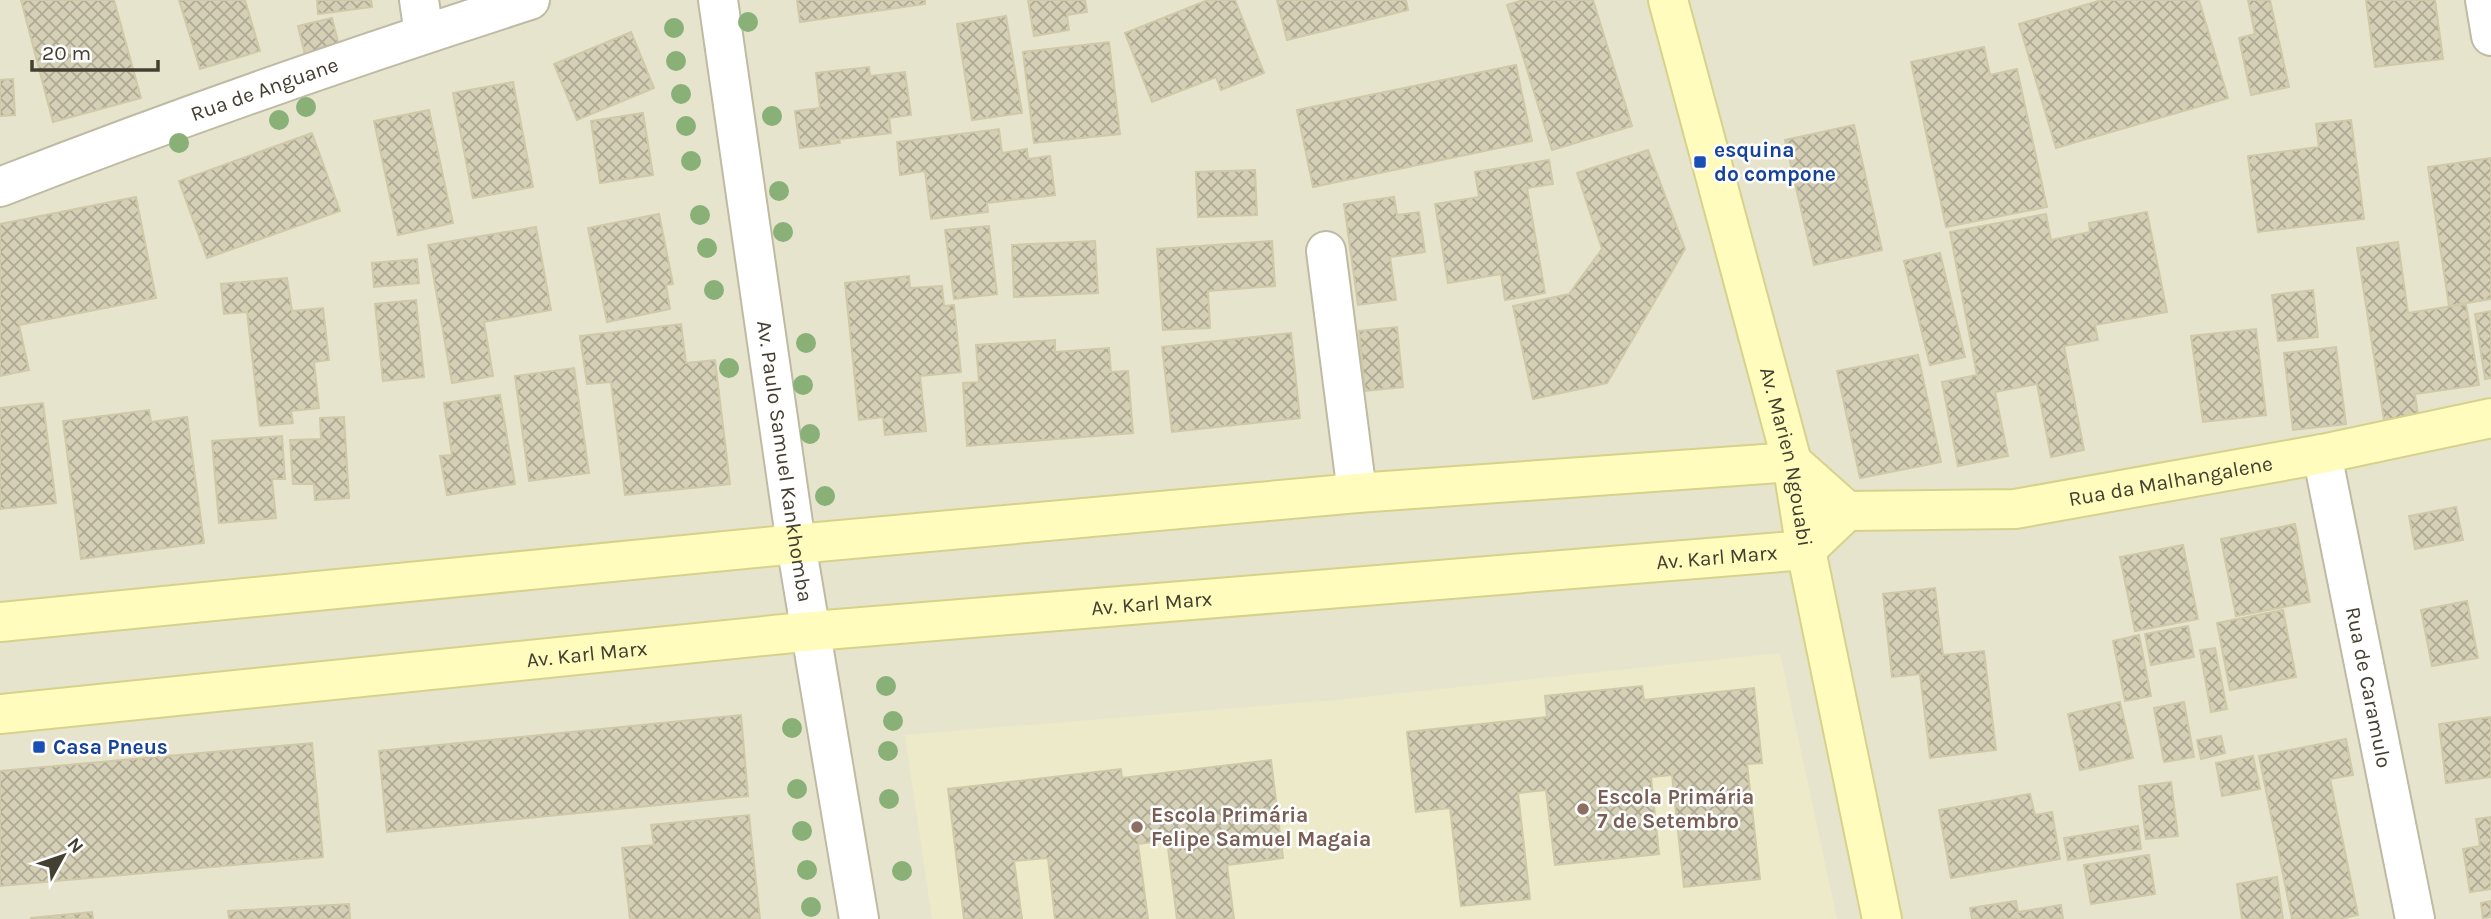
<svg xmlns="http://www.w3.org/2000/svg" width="2491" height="919" viewBox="0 0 2491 919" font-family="Karla,sans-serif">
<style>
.residential{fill:#e7e4ce}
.education{fill:#edeac9}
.building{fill:url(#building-cross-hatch);stroke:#d0c9a8;stroke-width:2}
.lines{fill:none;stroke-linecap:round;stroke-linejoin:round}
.street-casing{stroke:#bebaa3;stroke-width:42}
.secondary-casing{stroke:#d7d28b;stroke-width:42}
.street{stroke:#fff;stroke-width:38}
.secondary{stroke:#fffcbe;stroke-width:38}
.tree{fill:#88b077}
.transit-dot{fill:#1a4fb4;stroke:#fff;stroke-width:2.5}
.education-dot{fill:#8d6e63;stroke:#fff;stroke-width:2.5}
.labels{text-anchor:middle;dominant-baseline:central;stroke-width:5;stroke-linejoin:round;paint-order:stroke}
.street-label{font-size:21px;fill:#444031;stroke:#fff}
.transit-label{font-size:21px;font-weight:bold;fill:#164399;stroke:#fff;text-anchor:start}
.education-label{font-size:21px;font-weight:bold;fill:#785e54;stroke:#fff;text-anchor:start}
</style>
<defs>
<pattern id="building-cross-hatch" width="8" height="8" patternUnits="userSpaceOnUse" patternTransform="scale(1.75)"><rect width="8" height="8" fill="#d4cfb5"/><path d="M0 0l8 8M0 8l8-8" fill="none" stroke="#aea994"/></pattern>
</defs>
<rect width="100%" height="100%" fill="#f3f1e1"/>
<path class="residential" d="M0,0H2491V919H0Z"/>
<path class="education" d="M1780,653L1837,919H932L905,735L1336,700Z"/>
<path class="building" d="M21,0H114L141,98L53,122Z
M179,0H245L260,51L200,69Z
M317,0H371L372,7L318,14Z
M797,0H925V4L800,22Z
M1028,0H1085L1087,12L1067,15L1069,30L1034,36Z
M1208,0H1235L1264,73L1221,90L1216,77L1152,102L1125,33Z
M1277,0H1406L1408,10L1287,40Z
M1523,0H1593L1632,126L1552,150L1507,5Z
M2102,0H2199L2228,98L2056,148L2019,24Z
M2248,0H2270L2289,87L2251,95L2239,38L2255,34Z
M2366,0H2435L2443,59L2375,67Z
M1006,16L1022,113L972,120L957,24Z
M332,18L340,50L306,59L298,26Z
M631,32L654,88L577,120L554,64Z
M1109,42L1120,134L1034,143L1023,52Z
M1984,47L1990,75L2017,69L2047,207L1946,227L1911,62Z
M1516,65L1532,141L1313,187L1297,110Z
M869,67L870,76L905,72L911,115L889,118L891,133L839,139L840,143L800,148L795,111L820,108L816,73Z
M13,79L15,115L0,116V80Z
M513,82L533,187L473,198L453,93Z
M429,110L453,223L398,235L374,121Z
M643,113L653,175L600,183L591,121Z
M2351,120L2364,219L2258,232L2248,156L2319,147L2316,124Z
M1854,125L1882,250L1814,265L1785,140Z
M999,129L1002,153L1027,149L1028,159L1050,156L1055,195L987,203L988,212L931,219L925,171L900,175L897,142Z
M312,133L340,211L207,258L179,181Z
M1648,150L1685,249L1607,383L1533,399L1513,306L1569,294L1602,249L1577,173Z
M2491,158V299L2449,306L2428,167Z
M1549,160L1553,184L1527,188L1545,293L1505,300L1501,274L1448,283L1435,204L1479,197L1475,172Z
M1255,170L1257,215L1198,217L1196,172Z
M136,197L156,298L19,325L29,370L0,376V224Z
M1394,197L1397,215L1419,212L1425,252L1390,257L1396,300L1358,305L1344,204Z
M2147,212L2167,312L2095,325L2098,340L2064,346L2084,450L2051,457L2037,384L1995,392L2008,456L1958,466L1942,382L1977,375L1950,232L2046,214L2051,240L2090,232L2089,223Z
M659,214L673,284L666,285L670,309L607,322L588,228Z
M989,226L997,294L954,299L945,230Z
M536,227L551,310L484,322L493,376L452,383L428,245Z
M1095,241L1098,293L1014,297L1012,245Z
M1272,241L1275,286L1208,291L1210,328L1163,330L1157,249Z
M2398,242L2408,313L2466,304L2479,385L2415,394L2419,423L2385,427L2357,248Z
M1940,253L1965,357L1930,365L1904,261Z
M417,259L419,283L374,287L372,263Z
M909,276L910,288L942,286L944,306L954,305L961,372L920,376L926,431L885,435L883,417L859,420L845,283Z
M287,278L292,311L323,308L329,360L314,362L319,408L291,411L293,423L260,426L247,312L224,314L221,284Z
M2313,290L2318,337L2278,341L2272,295Z
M416,300L424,377L383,381L375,304Z
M2491,311V378L2485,379L2475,314Z
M681,324L686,363L715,360L730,484L625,495L611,382L587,384L580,336Z
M1397,327L1403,387L1365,391L1359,331Z
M2256,329L2266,415L2203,422L2191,336Z
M1291,333L1300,418L1172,432L1162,347Z
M1055,340V352L1109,348L1111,372L1128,371L1133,433L967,446L963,383L979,382L976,345Z
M2336,347L2346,424L2293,430L2284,353Z
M1918,355L1941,462L1860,478L1837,371Z
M574,368L589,473L529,481L515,376Z
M500,395L515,484L447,495L440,456L452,455L444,403Z
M43,403L56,503L0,509V408Z
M149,410L151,422L187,417L204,543L81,559L63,421Z
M344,417L349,498L315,500L314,484H293L290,440L321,439L320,418Z
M282,436L285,479H272L276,518L219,523L212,441Z
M2456,507L2463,540L2415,549L2409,516Z
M2295,524L2310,602L2236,616L2221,539Z
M2183,545L2198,619L2135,631L2120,557Z
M1935,588L1943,655L1984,651L1996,750L1930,758L1920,674L1892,677L1883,594Z
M2467,601L2478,658L2432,666L2421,610Z
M2283,610L2296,677L2230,690L2217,623Z
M2188,626L2194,657L2151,665L2145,634Z
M2139,635L2151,696L2125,701L2113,641Z
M2215,648L2227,709L2211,712L2200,650Z
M1642,686L1644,700L1754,688L1762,763L1747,764L1760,879L1684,887L1672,775L1651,777L1659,854L1555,865L1546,790L1518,793L1530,899L1461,906L1450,808L1416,812L1407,732L1547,717L1545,696Z
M2120,702L2133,758L2080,770L2068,714Z
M2184,702L2194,757L2164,762L2154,708Z
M741,715L748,796L387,832L379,751Z
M2491,717V777L2446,783L2439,724Z
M2221,736L2225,753L2201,759L2197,740Z
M2346,739L2353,775L2330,779L2358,915L2339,919H2292L2259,756Z
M312,743L323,857L0,886V771Z
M2253,756L2260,789L2222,796L2216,763Z
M1271,760L1283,858L1227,865L1234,919H1177L1167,840L1138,844L1148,919H1055L1048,858L1014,861L1022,919H964L948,789L1121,769L1122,778Z
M2171,782L2178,836L2146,839L2139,786Z
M2030,794L2035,815L2052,812L2060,859L1951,878L1939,810Z
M749,815L760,919H630L622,848L654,845L651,825Z
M2491,817V889L2470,892L2463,849L2480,846L2476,819Z
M2138,826L2141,849L2068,860L2064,838Z
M2149,855L2155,894L2091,904L2084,865Z
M2277,877L2283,919H2242L2237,884Z
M2016,901L2018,912L2061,905L2063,919H1972L1970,908Z
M2491,901V917L2483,918L2481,903Z
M349,904L350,919H229L228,911Z
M92,912L93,919L30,918Z"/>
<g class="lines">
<g class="street-casing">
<g id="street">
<path d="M419,0L424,34"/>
<path id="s1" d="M718,0L796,544L859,919"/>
<path d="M2485,0L2491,36"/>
<path id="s2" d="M0,187C174,119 352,57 530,0"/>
<path d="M1326,251L1357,493"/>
<path id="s3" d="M2322,454L2415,919"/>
</g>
</g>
<g class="secondary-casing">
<g id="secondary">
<path id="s4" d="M1668,0L1792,462L1806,550L1882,919"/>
<path id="s5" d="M1847,511L2015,509L2322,454L2491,418"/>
<path d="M0,622L796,544L1357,493L1792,462L1847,511"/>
<path id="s6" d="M0,714L813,631L1806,550L1847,511"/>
</g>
</g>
<use href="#street" class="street"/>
<use href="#secondary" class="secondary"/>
</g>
<g class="tree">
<circle cx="748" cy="22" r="10"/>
<circle cx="674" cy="28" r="10"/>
<circle cx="676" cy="61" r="10"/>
<circle cx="681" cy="94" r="10"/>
<circle cx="306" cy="107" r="10"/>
<circle cx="772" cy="116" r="10"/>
<circle cx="279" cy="120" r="10"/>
<circle cx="686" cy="126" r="10"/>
<circle cx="179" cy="143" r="10"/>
<circle cx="691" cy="161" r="10"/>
<circle cx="779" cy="191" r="10"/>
<circle cx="700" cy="215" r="10"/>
<circle cx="783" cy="232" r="10"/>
<circle cx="707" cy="248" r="10"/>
<circle cx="714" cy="290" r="10"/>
<circle cx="806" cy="343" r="10"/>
<circle cx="729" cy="368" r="10"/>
<circle cx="803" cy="385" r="10"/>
<circle cx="810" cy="434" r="10"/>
<circle cx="825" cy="496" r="10"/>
<circle cx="886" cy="686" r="10"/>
<circle cx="893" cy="721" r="10"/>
<circle cx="792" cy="728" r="10"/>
<circle cx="888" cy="751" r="10"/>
<circle cx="797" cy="789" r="10"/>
<circle cx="889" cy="799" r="10"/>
<circle cx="802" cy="831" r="10"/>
<circle cx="807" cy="870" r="10"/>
<circle cx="902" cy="871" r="10"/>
<circle cx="811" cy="907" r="10"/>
</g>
<g class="transit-dot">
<rect x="1693" y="155" width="14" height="14" rx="3.5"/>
<rect x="32" y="740" width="14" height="14" rx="3.5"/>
</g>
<g class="education-dot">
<circle cx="1583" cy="809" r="7"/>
<circle cx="1137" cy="827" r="7"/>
</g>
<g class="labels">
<g class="street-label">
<text stroke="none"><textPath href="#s2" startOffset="282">Rua de Anguane</textPath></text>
<text stroke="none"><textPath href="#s4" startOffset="472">Av. Marien Ngouabi</textPath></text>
<text stroke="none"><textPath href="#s1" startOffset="466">Av. Paulo Samuel Kankhomba</textPath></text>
<text stroke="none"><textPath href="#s5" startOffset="326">Rua da Malhangalene</textPath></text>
<text stroke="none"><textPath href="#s6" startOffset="1724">Av. Karl Marx</textPath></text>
<text stroke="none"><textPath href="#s6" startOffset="1157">Av. Karl Marx</textPath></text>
<text stroke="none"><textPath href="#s6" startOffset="590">Av. Karl Marx</textPath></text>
<text stroke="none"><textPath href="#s3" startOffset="238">Rua de Caramulo</textPath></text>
</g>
<g class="transit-label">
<text x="1714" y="150">esquina<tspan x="1714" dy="24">do compone</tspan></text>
<text x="53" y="747">Casa Pneus</text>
</g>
<g class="education-label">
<text x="1597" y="797">Escola Primária<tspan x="1597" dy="24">7 de Setembro</tspan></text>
<text x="1151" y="815">Escola Primária<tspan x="1151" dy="24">Felipe Samuel Magaia</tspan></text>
</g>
</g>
<g transform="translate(63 856) rotate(50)" stroke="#ffffff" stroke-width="5" paint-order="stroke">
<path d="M0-5L12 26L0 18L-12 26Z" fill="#444031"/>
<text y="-10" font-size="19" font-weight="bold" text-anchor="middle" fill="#444031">N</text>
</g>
<path d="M32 60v10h126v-10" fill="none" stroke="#444031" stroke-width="3.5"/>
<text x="42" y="60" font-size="21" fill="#444031" stroke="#ffffff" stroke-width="5" paint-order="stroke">20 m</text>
</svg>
